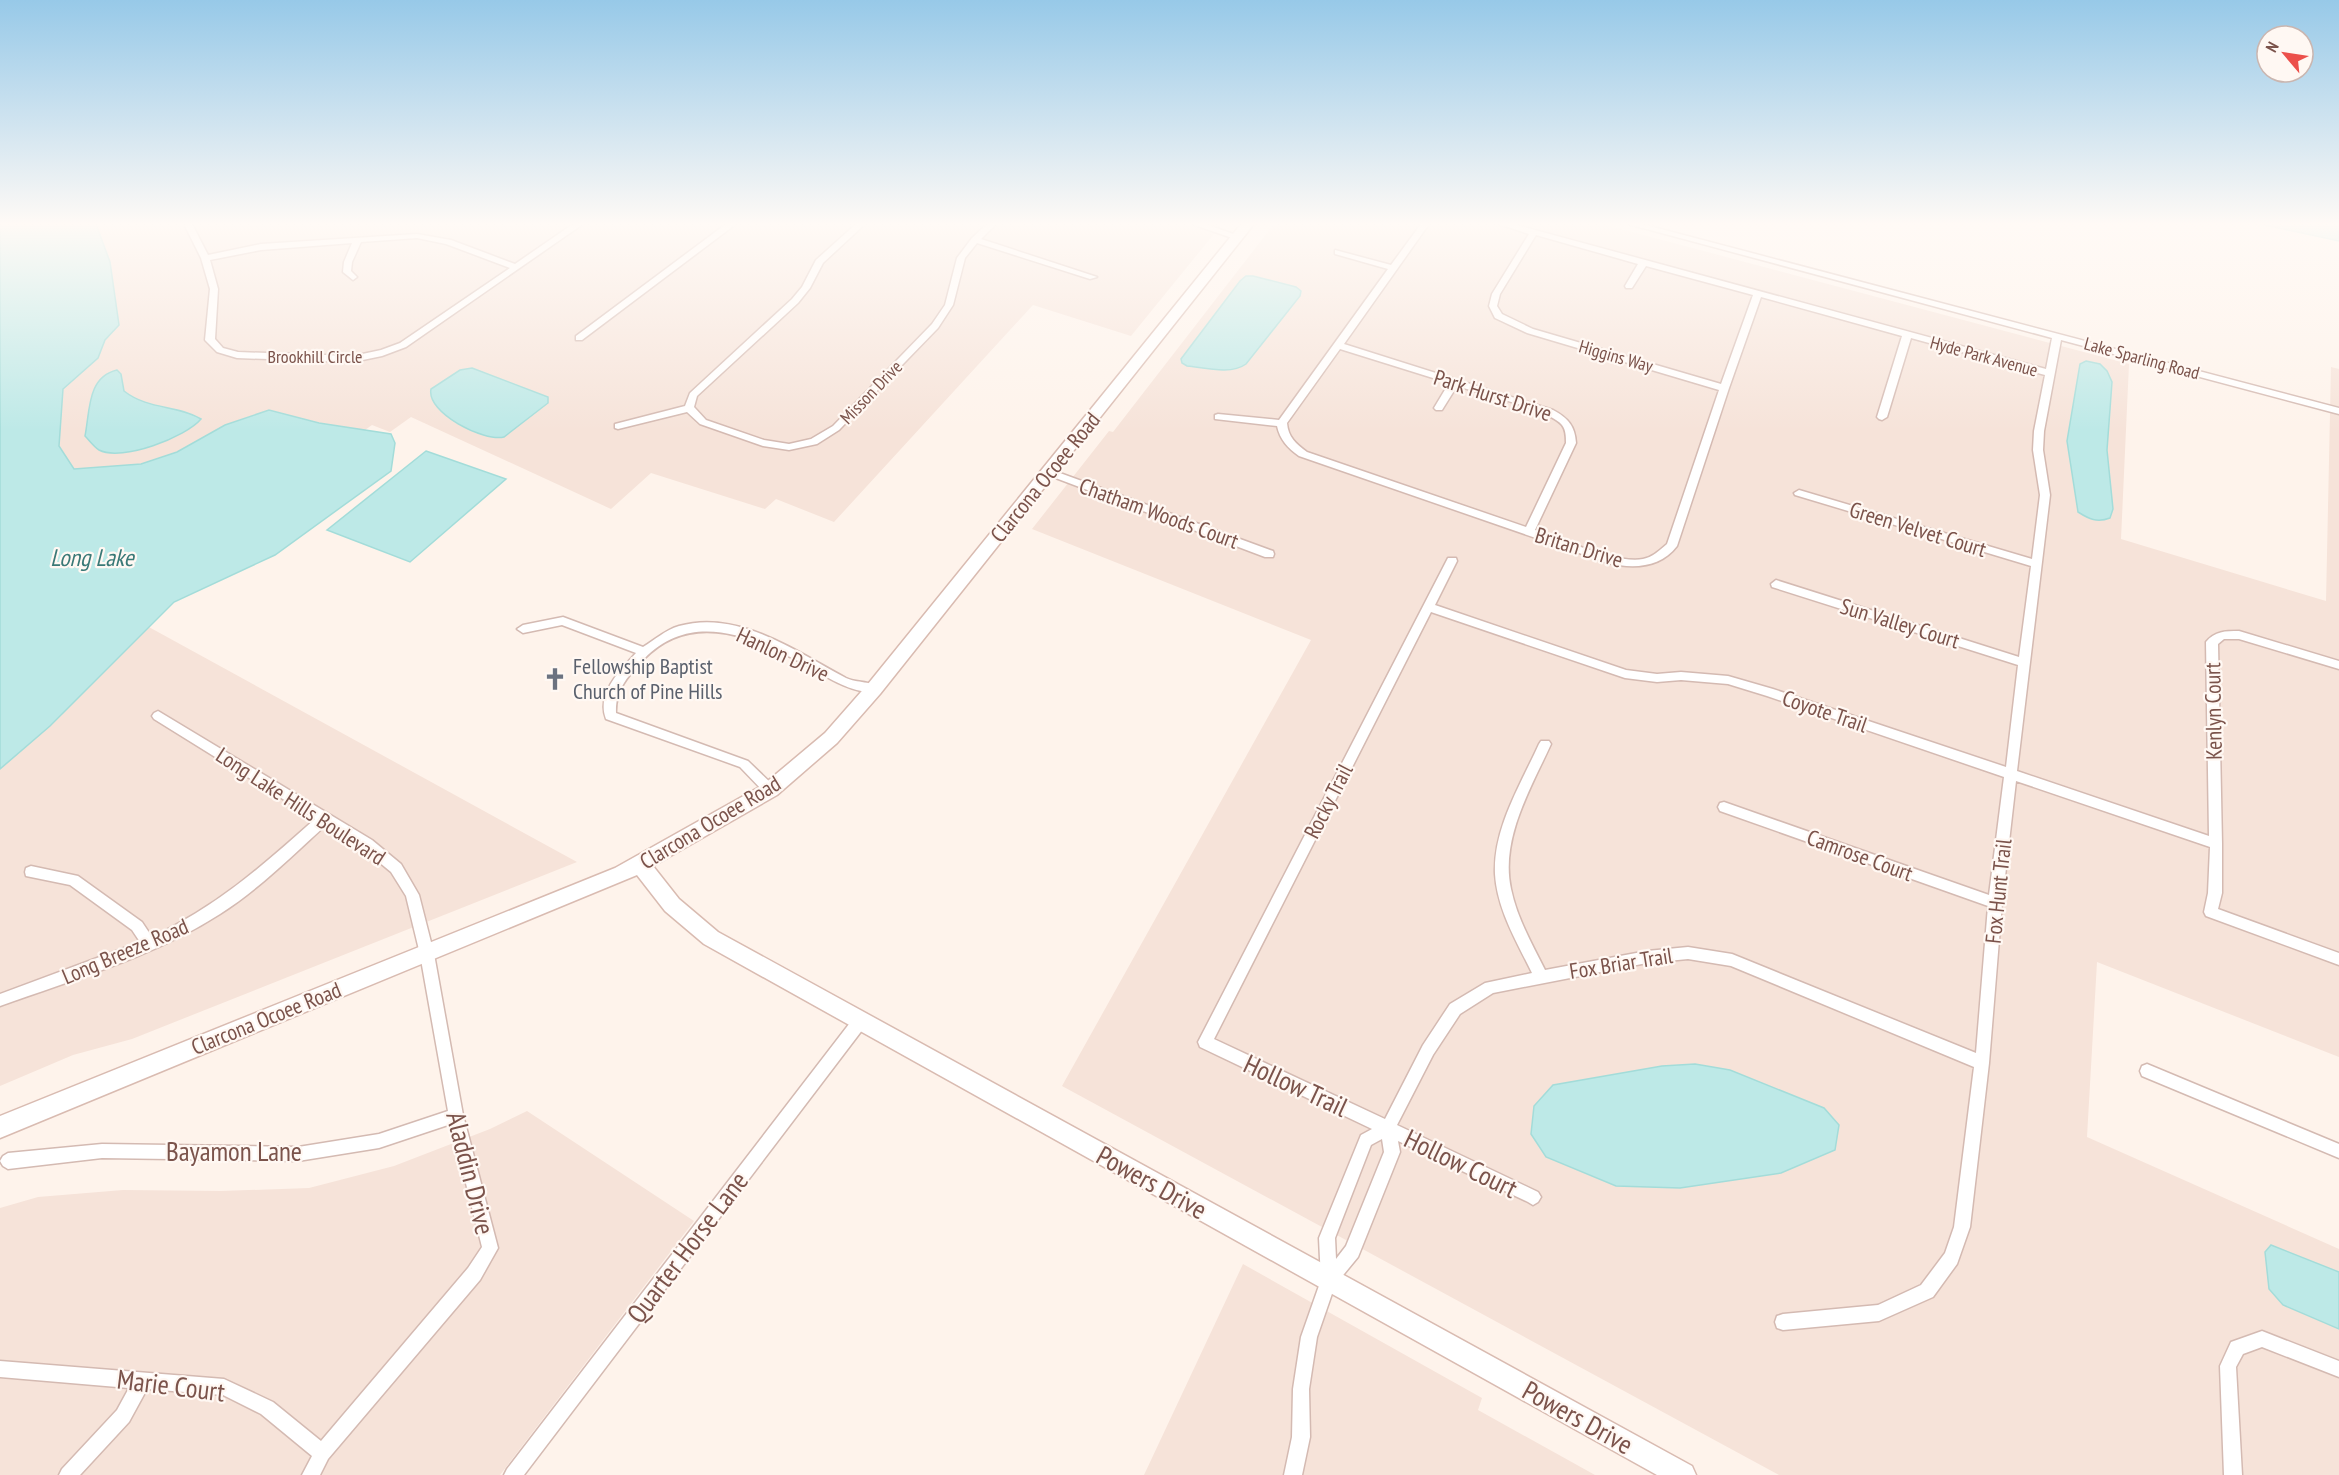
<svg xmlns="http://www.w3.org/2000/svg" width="2339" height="1475" viewBox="0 0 2339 1475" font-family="'PT Sans Narrow',sans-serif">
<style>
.residential{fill:#f6e3d9}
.water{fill:#bde9e7;stroke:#a3dcd9;stroke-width:1.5}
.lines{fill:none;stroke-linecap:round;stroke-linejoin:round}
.street-casing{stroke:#d4bab2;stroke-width:3}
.secondary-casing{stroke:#d9bbb1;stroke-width:3}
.street{fill:#fff;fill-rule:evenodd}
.secondary{fill:#fff;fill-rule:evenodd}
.labels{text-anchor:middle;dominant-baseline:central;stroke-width:4.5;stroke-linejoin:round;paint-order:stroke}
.far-street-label{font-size:18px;fill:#7b534b;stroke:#fff8f3}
.street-label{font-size:22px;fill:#7b534b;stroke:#fff8f3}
.worship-label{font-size:22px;fill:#5b616d;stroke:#fff8f3;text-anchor:start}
.water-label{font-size:24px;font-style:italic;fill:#3a7977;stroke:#fff8f3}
.near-street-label{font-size:27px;fill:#7b534b;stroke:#fff8f3}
</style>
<rect width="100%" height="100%" fill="#fef3eb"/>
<path class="residential" d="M31,224H1222L1131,336L1033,305L834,522L776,499L765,509L651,473L611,509L411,417L390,432L372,425L116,609L577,862L132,1039L73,1055L0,1086V546Z
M1274,224H1602L2129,364L2121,539L2326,601L2331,367L2339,369V1057L2097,962L2087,1137L2339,1249V1475H1779L1062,1086L1311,640L1032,529L1109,431L1113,432Z
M527,1111L694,1221L500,1475H0V1208L38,1197L123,1190L221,1191L309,1188L394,1166L490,1129Z
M1243,1264L1482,1398L1478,1410L1595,1475H1144Z"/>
<path class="water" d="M0,224H96L110,262L119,325L105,340L98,358L63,389L59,446L74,469L141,464L177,452L225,425L269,410L319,423L391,434L395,443L391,471L275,555L174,602L50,726L0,769Z
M2260,224H2339V241Z
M1246,276H1253L1296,287L1301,291L1300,296L1246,364C1231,375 1206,368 1187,366L1182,363L1181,359L1240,281Z
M2086,361L2100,364L2107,371L2112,382L2107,450L2113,509L2110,518C2097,523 2089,519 2078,512L2067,441L2080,364Z
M472,368L548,397V403L504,437C484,442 426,413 431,389L460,370Z
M117,370L121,374L124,391C148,410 178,405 201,419C186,437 122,462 99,450C94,447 89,440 85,436C90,411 87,377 117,370Z
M426,451L506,479L410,562L327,530Z
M1695,1064L1730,1070L1824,1108L1839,1125L1835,1150L1781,1173L1680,1188L1616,1186L1546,1157L1531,1134L1534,1106L1553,1085L1662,1066Z
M2271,1245L2339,1272V1329L2283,1305L2269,1289L2265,1252Z"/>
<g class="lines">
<g class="street-casing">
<path id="street" d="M184,224H192L208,255L261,244L417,234L451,240L515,264L573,224H583L406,347L382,356L353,362L237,358L217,352L205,340L210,289L201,258ZM417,238L446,244L510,268L400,343L381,350L353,356L238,352L223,348L215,339L218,289L210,260L261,250L352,243L344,262L343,272L353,280L357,277L351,271L352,262L361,242Z
M726,224H736L582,340H576V336Z
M856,224H865L823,263L810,288L798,303L697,396L694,407L706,420L764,440L789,444L811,439L833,426L932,324L945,305L957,258L972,238L987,224H996L981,239L1097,277L1090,279L977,243L965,258L953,305L938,328L839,430L817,444L789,450L763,446L700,424L687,412L618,429L615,428V424L685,406L690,393L792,299L802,287L816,260Z
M1192,224H1205L1242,237L1235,239Z
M1421,224H1429L1344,344L1553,410C1568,418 1575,426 1576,443L1535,530C1563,539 1615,564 1643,559C1653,557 1660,550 1667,544L1719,390L1527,333L1495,318L1489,306L1492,294L1529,234L1499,224H1513L2046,369L2052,338L1628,224H1642L2339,408V414L2061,340L2044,431L2043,450L2050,495L2017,771L2209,836L2206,642C2215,631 2225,631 2239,631L2339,661V669L2239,639H2224L2218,644L2222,844V893L2218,909L2339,953V965L2206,916L2204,912L2208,893L2210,847L2016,781L2002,903L1989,1063L1970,1227L1957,1264L1933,1297L1879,1321L1783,1330L1777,1328L1775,1322L1777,1316L1783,1314L1878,1305L1921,1285L1945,1253L1954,1227L1974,1067L1731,966L1688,959L1647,963L1493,993L1460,1014L1433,1055L1397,1125L1538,1192L1541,1197L1538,1202L1533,1205L1528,1202L1398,1141L1400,1152L1358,1257L1335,1285L1317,1337L1309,1389L1310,1437L1302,1475H1284L1292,1437L1293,1389L1301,1337L1321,1280L1319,1238L1361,1135L1372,1129L1200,1047L1198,1042L1448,558H1456L1457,561L1435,605L1626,670L1657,674L1681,672L1728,676L1773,689L2006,767L2018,665L1772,587L1771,584L1776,580L2019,657L2031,566L1795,495L1794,493L1799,490L2032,559L2040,495L2033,450L2034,431L2045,375L1911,338L1887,417L1882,420L1879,419L1877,417L1902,336L1761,297L1729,388L1677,546C1660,568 1633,569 1608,563L1299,456C1288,448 1280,440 1277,426L1215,419V415L1218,414L1279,420L1388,269L1335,254V250L1391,265ZM1536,235L1638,264L1625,286L1626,288H1632L1646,266L1753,295L1721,384L1533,329L1502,314L1497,306L1500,294ZM1340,349L1449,383L1434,408L1436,410H1442L1457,386C1479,393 1550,410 1562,425C1566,430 1566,437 1566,443L1526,527L1307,452C1296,444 1288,437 1287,423ZM1431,612L1625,678L1657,682L1681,680L1728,684L1767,696L2004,777L1989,895L1724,802L1720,803L1718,807L1720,811L1988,906L1976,1053L1732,954L1688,947L1647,951L1545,970C1532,944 1517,918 1511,889C1500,839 1531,788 1551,744L1549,741H1541L1539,744C1521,784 1493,828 1495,874C1497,909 1517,942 1532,973L1485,983L1450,1004L1423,1045L1385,1119L1214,1039ZM1382,1139L1384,1152L1346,1246L1336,1259L1335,1238L1371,1145Z
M1049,469L1273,551L1274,554L1273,557H1265L1045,474V470Z
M563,617L643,647C655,640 665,630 679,626C738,609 797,652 846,678C856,683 874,681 880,689L874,693C849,691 832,680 811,668C759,640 694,607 644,659C629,675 615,689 616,713L748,761L774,786L776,790L774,794H766L740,767L606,719C596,694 620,670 636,653L562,625L523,633L517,629L523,625Z
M158,711L372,840L401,864L419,895L434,954L463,1115L498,1248L480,1280L328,1459L320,1475H302L312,1456L261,1414L223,1395L147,1389L129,1422L80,1475H59L62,1469L117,1410L129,1388L0,1377V1361L224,1379L273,1402L321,1441L468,1268L482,1247L451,1124L379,1148L298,1161L102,1158L8,1169L3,1166L0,1161L3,1156L8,1153L102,1144L298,1147L379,1134L448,1111L420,954L406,896L391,872L362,848L326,825C292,856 259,889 220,914C153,957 75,979 0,1006V994L140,942L132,930L70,885L26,876L25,872L26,868L31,866L78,876L142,922L152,937C219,905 261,867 315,819L154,719L152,716L154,713Z
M861,1013L866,1015L868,1020L866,1025L524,1475H504L507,1469L856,1015Z
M2147,1064L2339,1144V1158L2142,1076L2140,1071L2142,1066Z
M2262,1331L2339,1361V1377L2262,1347L2243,1354L2236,1367L2242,1475H2224L2220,1366L2231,1342Z"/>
</g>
<g class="secondary-casing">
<path id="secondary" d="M1241,224H1254L880,694L837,743L777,795L653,866L679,899L718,932L1692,1466L1696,1475H1657L704,944L665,911L637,875L0,1138V1116L615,868L763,785L825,733L868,684Z"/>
</g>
<use href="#street" class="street"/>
<use href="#secondary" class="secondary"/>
</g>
<linearGradient id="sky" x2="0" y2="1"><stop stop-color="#97c9e8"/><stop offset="0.52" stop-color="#fffaf6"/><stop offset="1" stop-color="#fffaf6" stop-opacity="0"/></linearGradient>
<rect width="2339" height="431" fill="url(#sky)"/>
<defs>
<g id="church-bare" transform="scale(1.8)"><path d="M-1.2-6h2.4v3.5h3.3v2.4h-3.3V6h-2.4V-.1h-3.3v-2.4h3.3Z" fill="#6b7280" stroke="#fff8f3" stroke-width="2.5" paint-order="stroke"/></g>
</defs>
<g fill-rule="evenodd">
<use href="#church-bare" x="555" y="679"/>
</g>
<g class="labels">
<g class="far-street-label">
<text x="315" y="356">Brookhill Circle</text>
<text transform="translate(1616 356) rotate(16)">Higgins Way</text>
<text transform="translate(1984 356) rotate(15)">Hyde Park Avenue</text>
<text transform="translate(2142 358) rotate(15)">Lake Sparling Road</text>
<text transform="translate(871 392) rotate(-46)">Misson Drive</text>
</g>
<g class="street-label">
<text transform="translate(1493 395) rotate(18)">Park Hurst Drive</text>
<text transform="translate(1045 477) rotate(-51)">Clarcona Ocoee Road</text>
<text transform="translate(1159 513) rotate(20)">Chatham Woods Court</text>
<text transform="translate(1918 529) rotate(17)">Green Velvet Court</text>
<text transform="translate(1579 547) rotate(17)">Britan Drive</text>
<text transform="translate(1900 623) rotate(17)">Sun Valley Court</text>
<text transform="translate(783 654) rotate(25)">Hanlon Drive</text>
<text transform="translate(1825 711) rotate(19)">Coyote Trail</text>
<text transform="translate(2213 711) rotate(-91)">Kenlyn Court</text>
<text transform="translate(1328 801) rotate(-63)">Rocky Trail</text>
<text transform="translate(301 806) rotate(33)">Long Lake Hills Boulevard</text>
<text transform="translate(710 822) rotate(-31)">Clarcona Ocoee Road</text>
<text transform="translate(1860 855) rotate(20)">Camrose Court</text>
<text transform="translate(1998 891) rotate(-84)">Fox Hunt Trail</text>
<text transform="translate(125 951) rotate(-23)">Long Breeze Road</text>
<text transform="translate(1621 963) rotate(-9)">Fox Briar Trail</text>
<text transform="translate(266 1018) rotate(-22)">Clarcona Ocoee Road</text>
</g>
<g class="worship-label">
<text x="573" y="666">Fellowship Baptist<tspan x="573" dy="25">Church of Pine Hills</tspan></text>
</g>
<g class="water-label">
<text x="92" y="557">Long Lake</text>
</g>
<g class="near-street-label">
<text transform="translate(1296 1085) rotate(25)">Hollow Trail</text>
<text x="234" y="1151">Bayamon Lane</text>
<text transform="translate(1461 1163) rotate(26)">Hollow Court</text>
<text transform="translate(471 1173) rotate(76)">Aladdin Drive</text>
<text transform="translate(1152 1182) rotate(29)">Powers Drive</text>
<text transform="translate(687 1247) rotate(-53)">Quarter Horse Lane</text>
<text transform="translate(171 1385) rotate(7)">Marie Court</text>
<text transform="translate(1578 1417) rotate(29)">Powers Drive</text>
</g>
</g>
<g transform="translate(2285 54) rotate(299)"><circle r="28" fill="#fff8f3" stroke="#cab6b0" stroke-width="1.5"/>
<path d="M0-4.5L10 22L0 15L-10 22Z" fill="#ec504b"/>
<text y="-9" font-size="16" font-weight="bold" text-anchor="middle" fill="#7b534b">N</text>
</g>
</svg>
